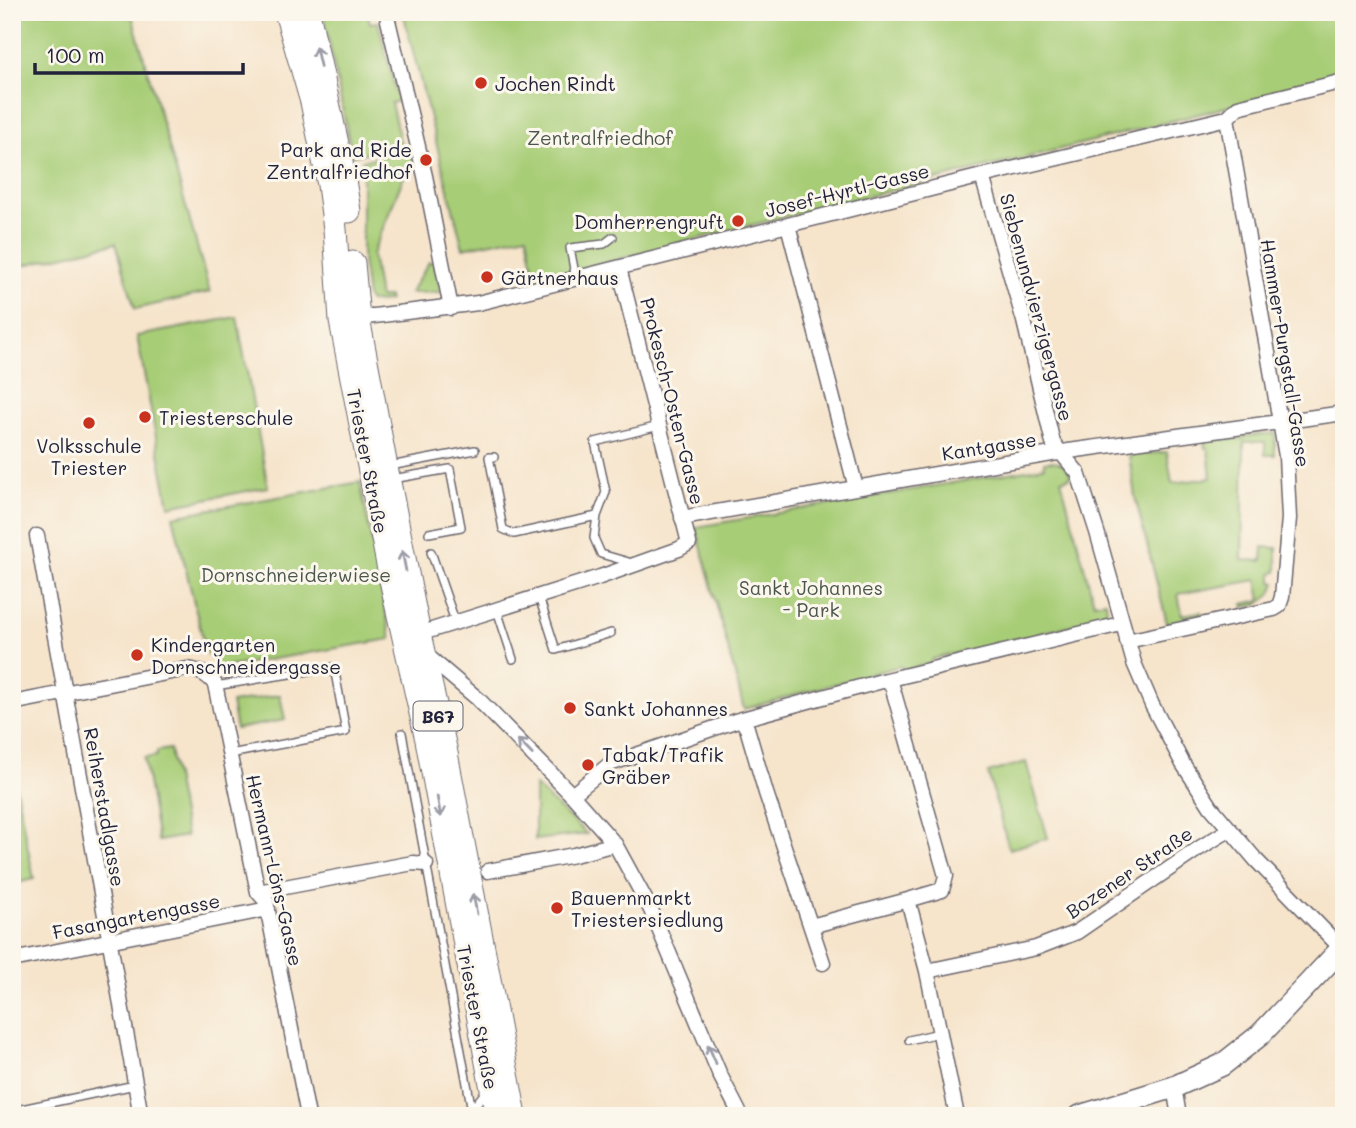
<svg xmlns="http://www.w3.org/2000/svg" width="1356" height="1128" viewBox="0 0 1356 1128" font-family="Mali,sans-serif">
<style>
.green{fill:#a8cd77;stroke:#657859;stroke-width:2}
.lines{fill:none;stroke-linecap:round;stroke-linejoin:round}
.lane-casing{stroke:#6c666d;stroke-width:10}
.street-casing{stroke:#6c666d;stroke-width:17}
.secondary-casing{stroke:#6c666d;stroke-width:24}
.primary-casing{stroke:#6c666d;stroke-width:25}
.lane{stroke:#fff;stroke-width:7}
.street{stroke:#fff;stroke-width:14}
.secondary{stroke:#fff;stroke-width:21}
.primary{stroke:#fff;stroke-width:23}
.oneway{stroke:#9c9ca7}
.poi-dot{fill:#c8321e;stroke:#fbf7ec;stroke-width:2.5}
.labels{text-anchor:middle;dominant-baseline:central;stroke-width:6;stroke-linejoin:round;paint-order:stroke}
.shield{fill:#fbf7ec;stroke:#636270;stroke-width:2}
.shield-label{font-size:18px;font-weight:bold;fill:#22223b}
.poi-label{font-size:19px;fill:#22223b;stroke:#fbf7ec;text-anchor:start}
.park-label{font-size:19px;fill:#4a554d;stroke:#fbf7ec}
.street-label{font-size:19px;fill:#22223b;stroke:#fbf7ec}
</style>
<rect width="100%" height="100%" fill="#fbf7ec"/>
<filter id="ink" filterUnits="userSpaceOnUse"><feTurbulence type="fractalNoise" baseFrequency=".0143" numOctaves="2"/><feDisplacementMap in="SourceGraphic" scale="14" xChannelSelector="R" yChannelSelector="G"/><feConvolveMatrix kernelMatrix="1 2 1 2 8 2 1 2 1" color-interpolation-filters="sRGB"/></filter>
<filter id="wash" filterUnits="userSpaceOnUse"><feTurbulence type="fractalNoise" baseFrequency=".00686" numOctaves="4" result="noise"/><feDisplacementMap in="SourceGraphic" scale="28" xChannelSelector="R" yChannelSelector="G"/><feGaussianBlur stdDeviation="1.57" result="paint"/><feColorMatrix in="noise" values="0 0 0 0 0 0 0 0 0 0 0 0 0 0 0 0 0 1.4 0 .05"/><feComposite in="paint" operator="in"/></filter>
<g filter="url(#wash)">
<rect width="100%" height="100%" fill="#f6e4cb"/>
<path class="green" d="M12,12H131L210,292L135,309L116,243L12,268Z
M323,12H367L370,23L378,22L398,101L391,103L401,145L352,156Z
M403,12H1344V75C1076,150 804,208 536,281L527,235L463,248Z
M411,148L417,171L407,169L372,255L379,297H388L389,301L370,302L367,298L362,258V161Z
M429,262H434L441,292L410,293Z
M237,317L268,487L169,506L137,336Z
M1275,433V455H1265V442H1244L1242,560L1262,561L1263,547L1277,548V572L1272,573V582L1276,583C1270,600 1260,605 1244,607L1243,604L1261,600L1257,580L1178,594L1182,615L1201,612L1202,616L1167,623L1135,497L1129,455L1167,452L1172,483L1211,478L1208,448H1205L1204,441L1244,438L1245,436Z
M1053,461C1064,463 1068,467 1071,477L1061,480L1094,603L1106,601L1107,610L1101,622L1092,625L1090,621L933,659L929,664L905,670L900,666L744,709L696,527L1044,467V462Z
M360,482L391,639L220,668L206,652L173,516Z
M280,695L285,720L236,729L231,703Z
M170,749L186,836L158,841L144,758L157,756V751Z
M1026,762L1048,838L1009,849L988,773Z
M12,768L34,879L12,884Z
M535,786L587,834L535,840Z"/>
</g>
<g filter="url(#ink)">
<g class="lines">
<g class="lane-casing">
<path id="lane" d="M576,279L570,248L604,244L613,237
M494,457H489L503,529L514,534L597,516
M390,466L475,450
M392,479L450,469L461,527L429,533
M431,552L455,621
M632,563L601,554L594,538L597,516L606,492L595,442L659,426
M539,597L556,650L611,633
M497,610L513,659
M215,686L334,667L346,732L230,754
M402,733L473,1116
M909,1040L939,1033
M472,1109L487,1090
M12,1111L135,1085"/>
</g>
<g class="street-casing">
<path id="street" d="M386,12L425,176L451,308
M982,176L1024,321L1053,443L1078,473L1097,532L1134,663L1152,705L1183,764L1211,807L1256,860L1341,948
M788,225L856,488
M358,318L478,303L982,176L1227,118L1238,107L1340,82
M682,518L1069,451L1344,413
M37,536L141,1116
M419,634L600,577L679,549L689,543L619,268
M1127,641L1274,609L1279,606L1282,597L1289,518L1286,456L1227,118
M425,654L478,699L572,795L615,844L651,910L720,1075L741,1116
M890,679L946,876L942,890L908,900L927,971L957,1116
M12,703L187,669C199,671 206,673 215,684L258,892L266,901L308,1116
M741,719L747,728L766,793L823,963
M572,795L610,764L735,721L882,681L1121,624
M488,871L574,855L615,844
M258,892L413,863L426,864
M811,926L908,900
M12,960L268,909
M927,971L1036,948L1077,932L1198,849L1229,830
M1174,1087L1179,1116"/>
</g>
<g class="secondary-casing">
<path id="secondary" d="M1080,1116L1174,1087L1222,1065L1260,1035L1344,946"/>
</g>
<g class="primary-casing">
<path id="primary" d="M286,12L312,102L329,185L335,229L341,321L391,580L427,740L497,1116
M308,12L341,162L349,211
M353,263L358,318L386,467L419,634L445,748L515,1116"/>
</g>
<use href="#lane" class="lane"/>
<use href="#street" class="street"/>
<use href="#secondary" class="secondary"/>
<use href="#primary" class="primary"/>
</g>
<defs><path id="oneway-shaft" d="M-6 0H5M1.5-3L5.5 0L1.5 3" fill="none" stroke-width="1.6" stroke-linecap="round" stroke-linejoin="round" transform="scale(1.75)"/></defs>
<g class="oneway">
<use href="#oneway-shaft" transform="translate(318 57) rotate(-103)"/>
<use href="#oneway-shaft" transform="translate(404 561) rotate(-101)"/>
<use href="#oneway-shaft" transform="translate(525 747) rotate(-134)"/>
<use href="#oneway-shaft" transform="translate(439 807) rotate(80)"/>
<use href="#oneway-shaft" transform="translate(475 904) rotate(-101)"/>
<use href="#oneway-shaft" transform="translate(712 1054) rotate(-113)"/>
</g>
</g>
<g class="poi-dot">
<circle cx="481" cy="83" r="7"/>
<circle cx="426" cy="160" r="7"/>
<circle cx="738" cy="221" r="7"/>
<circle cx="487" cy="277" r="7"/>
<circle cx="145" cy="417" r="7"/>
<circle cx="89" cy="423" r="7"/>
<circle cx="137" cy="655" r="7"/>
<circle cx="570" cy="708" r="7"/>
<circle cx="588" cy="765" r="7"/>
<circle cx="557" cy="908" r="7"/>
</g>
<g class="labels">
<rect class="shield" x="413.5" y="701.5" width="49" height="29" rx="5"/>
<g class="shield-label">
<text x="438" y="716">B67</text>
</g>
<g class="poi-label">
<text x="495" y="83">Jochen Rindt</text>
<text x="412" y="149" text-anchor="end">Park and Ride<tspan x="412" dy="22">Zentralfriedhof</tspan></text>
<text x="724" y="221" text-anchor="end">Domherrengruft</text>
<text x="501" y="277">Gärtnerhaus</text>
<text x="159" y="417">Triesterschule</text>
<text x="89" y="445" text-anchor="middle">Volksschule<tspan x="89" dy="22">Triester</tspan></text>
<text x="151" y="644">Kindergarten<tspan x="151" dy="22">Dornschneidergasse</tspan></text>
<text x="584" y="708">Sankt Johannes</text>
<text x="602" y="754">Tabak/Trafik<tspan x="602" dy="22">Gräber</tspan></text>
<text x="571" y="897">Bauernmarkt<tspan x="571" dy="22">Triestersiedlung</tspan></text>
</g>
<g class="park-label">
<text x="600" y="137">Zentralfriedhof</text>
<text x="296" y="574">Dornschneiderwiese</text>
<text x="811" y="587">Sankt Johannes<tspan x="811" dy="22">- Park</tspan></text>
</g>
<g class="street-label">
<text transform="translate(847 190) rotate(-14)">Josef-Hyrtl-Gasse</text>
<text transform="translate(1037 307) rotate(75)">Siebenundvierzigergasse</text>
<text transform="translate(1286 353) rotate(81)">Hammer-Purgstall-Gasse</text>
<text transform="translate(673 401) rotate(76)">Prokesch-Osten-Gasse</text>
<text transform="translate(989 446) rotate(-9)">Kantgasse</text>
<text transform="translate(368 461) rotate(79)">Triester Straße</text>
<text transform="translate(105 807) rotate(80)">Reiherstadlgasse</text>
<text transform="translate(275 870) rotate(77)">Hermann-Löns-Gasse</text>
<text transform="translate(1129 872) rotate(-34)">Bozener Straße</text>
<text transform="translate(136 916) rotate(-11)">Fasangartengasse</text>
<text transform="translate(478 1017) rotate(79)">Triester Straße</text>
</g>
</g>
<rect width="1356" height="1128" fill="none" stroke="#fbf7ec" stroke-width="42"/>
<path d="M35 63v10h208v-10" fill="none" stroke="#22223b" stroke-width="3.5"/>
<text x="46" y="63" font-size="21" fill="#22223b" stroke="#fbf7ec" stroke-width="5" paint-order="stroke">100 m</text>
</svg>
